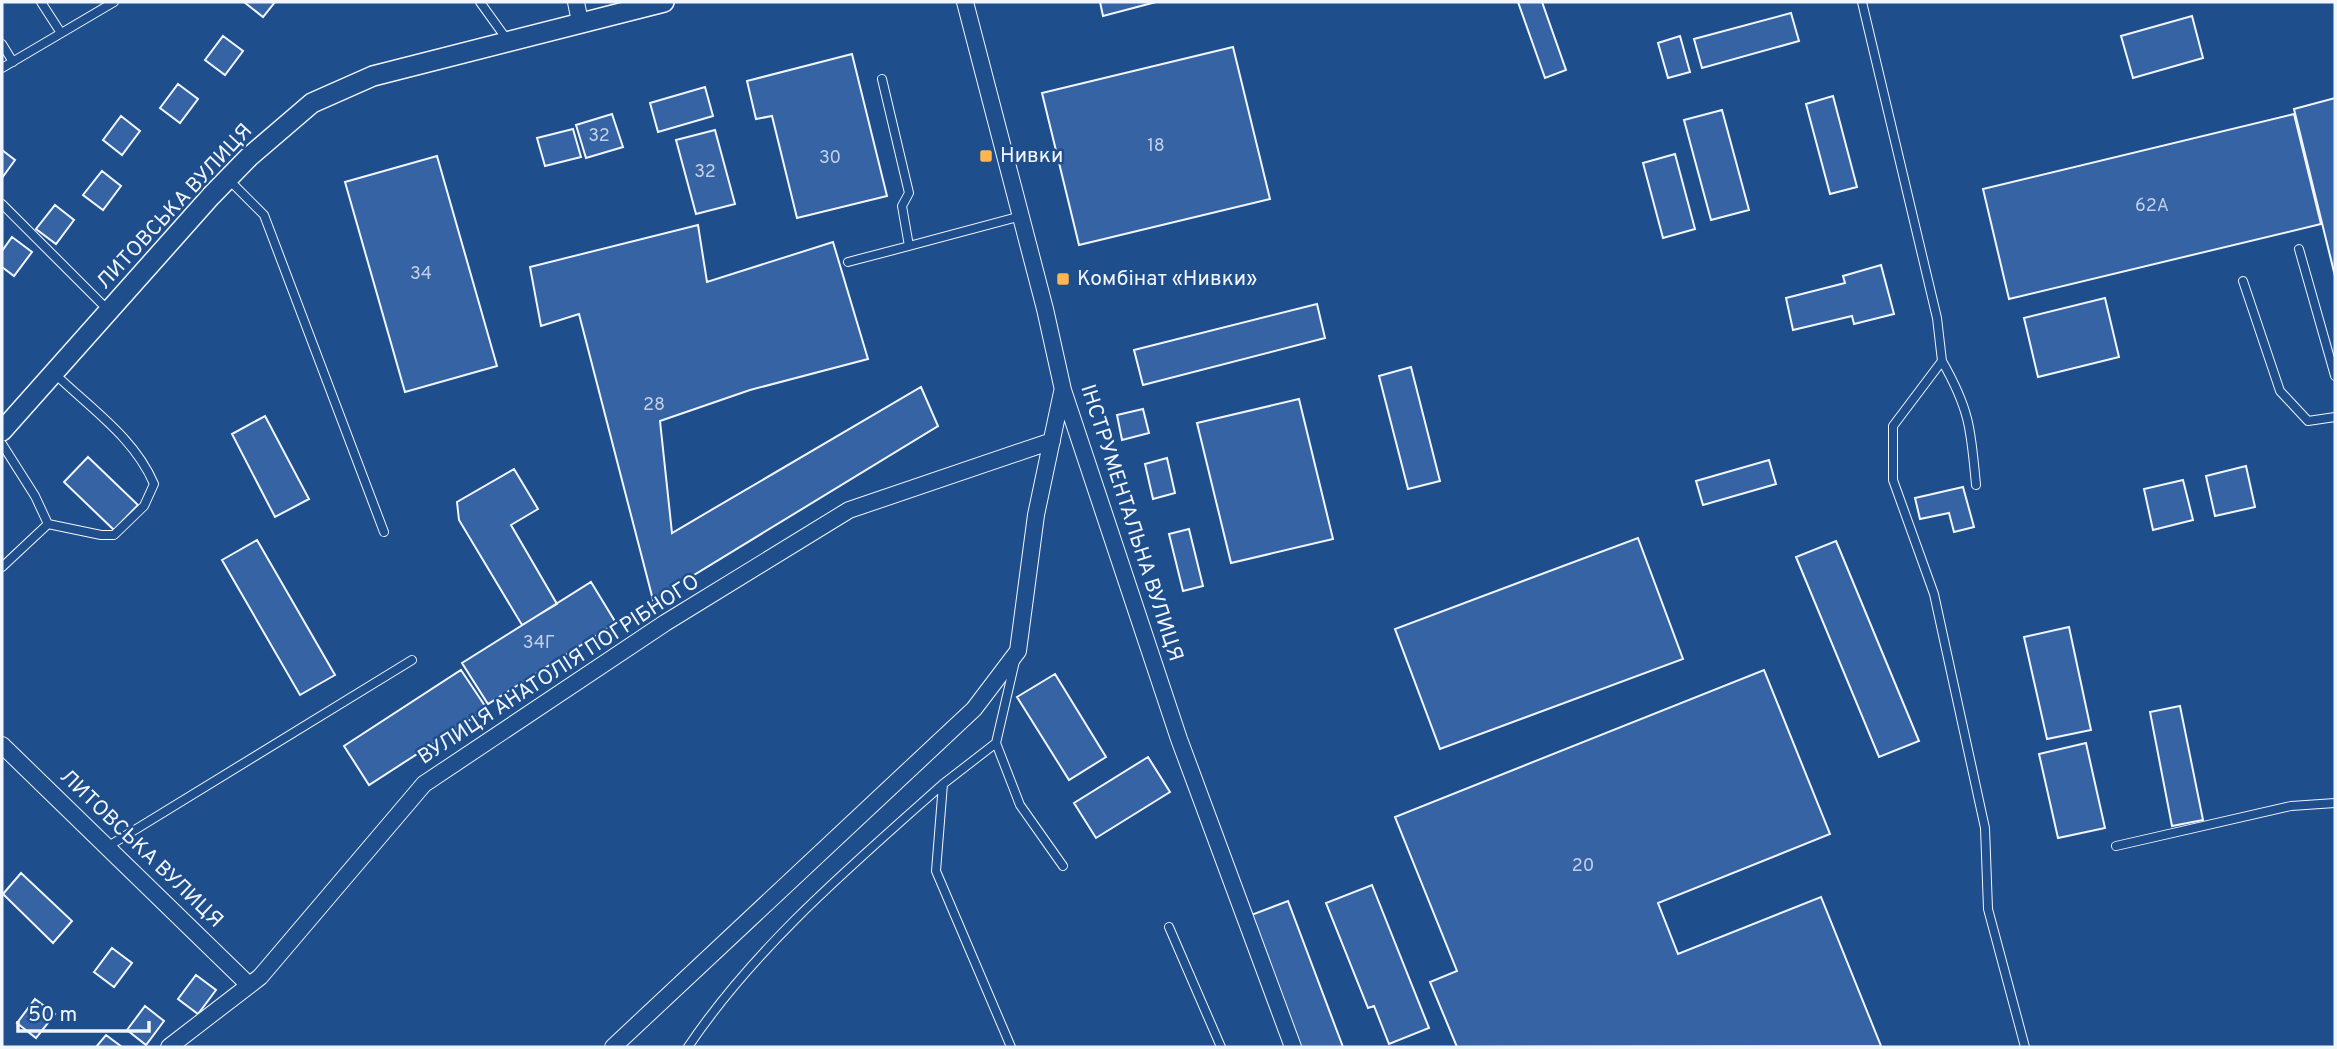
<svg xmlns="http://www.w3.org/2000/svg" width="2337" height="1049" viewBox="0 0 2337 1049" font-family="Overpass,sans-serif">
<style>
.building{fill:#3563a3;stroke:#f2f6ff;stroke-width:2}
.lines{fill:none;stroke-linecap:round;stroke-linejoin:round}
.service-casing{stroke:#f2f6ff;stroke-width:10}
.minor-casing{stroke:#f2f6ff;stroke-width:18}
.tertiary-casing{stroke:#f2f6ff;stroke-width:22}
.service{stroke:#1f4e8c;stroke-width:8}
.minor{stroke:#1f4e8c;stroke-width:16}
.tertiary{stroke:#1f4e8c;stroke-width:19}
.poi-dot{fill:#ffb74d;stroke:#1f4e8c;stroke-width:2.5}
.labels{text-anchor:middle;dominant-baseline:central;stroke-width:5;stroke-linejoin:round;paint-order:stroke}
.number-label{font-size:18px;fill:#c3d1e8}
.poi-label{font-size:21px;fill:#f2f6ff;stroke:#1f4e8c;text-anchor:start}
.street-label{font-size:21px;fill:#f2f6ff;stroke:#1f4e8c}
</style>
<rect width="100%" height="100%" fill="#1f4e8c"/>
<path class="building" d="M244,2H275L263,17Z
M1100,2H1156L1103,16Z
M1518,2H1542L1566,70L1545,78Z
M1791,13L1799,41L1702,68L1694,39Z
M2192,16L2203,58L2133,78L2121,36Z
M223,36L243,51L225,75L205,60Z
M1680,36L1690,72L1668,78L1658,43Z
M1233,47L1270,199L1079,245L1042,93Z
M852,54L887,196L797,218L772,116L756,119L747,81Z
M178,84L198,99L180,123L160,108Z
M705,87L713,116L658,132L650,103Z
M1833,96L1857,187L1830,194L1806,104Z
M2335,98V276L2294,109Z
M1722,110L1749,210L1711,220L1684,120Z
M612,114L623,147L586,158L576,125Z
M2294,114L2321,224L2009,299L1983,189Z
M121,116L140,131L122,155L103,140Z
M573,129L581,157L545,166L537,138Z
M715,130L735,204L696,214L676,140Z
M2,150L15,160L2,178Z
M1675,154L1695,229L1663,238L1643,163Z
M437,156L497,366L405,392L345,182Z
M102,171L121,186L103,210L83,195Z
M55,205L74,220L56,244L36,229Z
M698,225L707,282L833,242L868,359L750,390L660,421L672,533L921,387L938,426L653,600L579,314L541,326L530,267Z
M12,237L32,252L14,276L2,267V251Z
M1881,265L1894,314L1854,324L1852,316L1793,330L1786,298L1845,283L1843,276Z
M2105,298L2119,357L2038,377L2024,318Z
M1317,304L1325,338L1143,385L1134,350Z
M1411,367L1440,481L1408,489L1379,376Z
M1299,399L1333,539L1231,563L1197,423Z
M1143,409L1149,433L1122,440L1117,415Z
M265,416L309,499L275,517L232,434Z
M88,457L138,505L114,530L64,482Z
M1167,458L1175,493L1153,499L1145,464Z
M1769,460L1776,484L1703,505L1696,481Z
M2246,466L2255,507L2215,516L2206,476Z
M514,469L538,509L511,525L557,604L522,625L459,520L457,502Z
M2183,480L2193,520L2153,530L2144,489Z
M1963,487L1974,527L1954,532L1949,513L1920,519L1915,498Z
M1189,529L1203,586L1183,591L1169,534Z
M1638,538L1683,659L1440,749L1395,629Z
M257,540L335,675L300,695L222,560Z
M1836,541L1919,741L1879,757L1796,557Z
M591,582L616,623L488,704L462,663Z
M2069,627L2091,730L2047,739L2024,637Z
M461,670L487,709L369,785L344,746Z
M1764,670L1830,834L1658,903L1678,954L1821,897L1881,1046L1457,1047L1430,982L1457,971L1395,817Z
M1055,674L1106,757L1069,780L1017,697Z
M2180,706L2203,820L2172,826L2150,712Z
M2086,743L2105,828L2058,838L2039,754Z
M1148,757L1170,792L1096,838L1074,803Z
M21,873L72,921L53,943L3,894Z
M1372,885L1429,1028L1389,1044L1374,1006L1368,1008L1326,903Z
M1288,901L1343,1047H1295L1246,917Z
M112,948L132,963L114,987L94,972Z
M196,975L216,990L198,1014L178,999Z
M35,999L55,1014L36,1038L17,1023Z
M145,1006L164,1021L146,1045L127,1030Z
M106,1035L122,1047H96Z"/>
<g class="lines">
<g class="service-casing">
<path id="service" d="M41,2L61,33
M480,2L508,41
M1862,2L1937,318L1942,361L1893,426V480L1934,594L1985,828L1988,909L2025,1047
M2,44L13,62
M2,68L114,2
M882,79L909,193L902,206L909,246L1021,216
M228,179L264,215L384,532
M2,204L109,311
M2299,249L2335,376
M848,262L909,246
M2243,281L2280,391L2308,421L2335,417
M1942,361C1970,410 1971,430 1976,485
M2,444L35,496L48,524
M48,524L101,535H114L144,506L154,484C134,437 90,408 54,373
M2,567L48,524
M996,743L1020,805L1063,866
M943,784L996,743L1015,661
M2116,846L2291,806L2335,803
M107,847L412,660
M1169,927L1221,1047
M688,1047C756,946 852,865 943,784L936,871L1011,1047"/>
</g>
<g class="minor-casing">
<path id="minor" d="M576,2L580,22
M965,2L1045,309L1063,390L1179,739L1293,1047
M2,745L249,985
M169,1047L260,977L424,784L665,623L849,510L1052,441
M613,1047L974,709L1018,651L1036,515L1062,392"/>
</g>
<g class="tertiary-casing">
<path id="tertiary" d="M2,431L211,196L249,157L312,103L373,76L664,2"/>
</g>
<use href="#service" class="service"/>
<use href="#minor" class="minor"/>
<use href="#tertiary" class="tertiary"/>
</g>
<g class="poi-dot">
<rect x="979" y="149" width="14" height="14" rx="3.5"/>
<rect x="1056" y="272" width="14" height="14" rx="3.5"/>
</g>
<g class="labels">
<g class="number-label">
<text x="599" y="136">32</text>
<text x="1156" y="146">18</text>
<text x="830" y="158">30</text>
<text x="705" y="172">32</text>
<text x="2152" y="206">62А</text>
<text x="421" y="274">34</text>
<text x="654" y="405">28</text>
<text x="539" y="643">34Г</text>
<text x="1583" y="866">20</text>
</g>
<g class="poi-label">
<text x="1000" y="156">Нивки</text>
<text x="1077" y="279">Комбінат «Нивки»</text>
</g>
<g class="street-label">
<text transform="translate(175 207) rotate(-47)">ЛИТОВСЬКА ВУЛИЦЯ</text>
<text transform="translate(1131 523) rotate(72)">ІНСТРУМЕНТАЛЬНА ВУЛИЦЯ</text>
<text transform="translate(559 670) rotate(-33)">ВУЛИЦЯ АНАТОЛІЯ ПОГРІБНОГО</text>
<text transform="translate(141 849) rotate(44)">ЛИТОВСЬКА ВУЛИЦЯ</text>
</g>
</g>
<rect width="2337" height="1049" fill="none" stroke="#f2f6ff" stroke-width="7"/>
<path d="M18 1021v10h131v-10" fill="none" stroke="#f2f6ff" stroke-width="3.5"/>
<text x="28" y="1021" font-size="21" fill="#f2f6ff" stroke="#1f4e8c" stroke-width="5" paint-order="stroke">50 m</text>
</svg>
